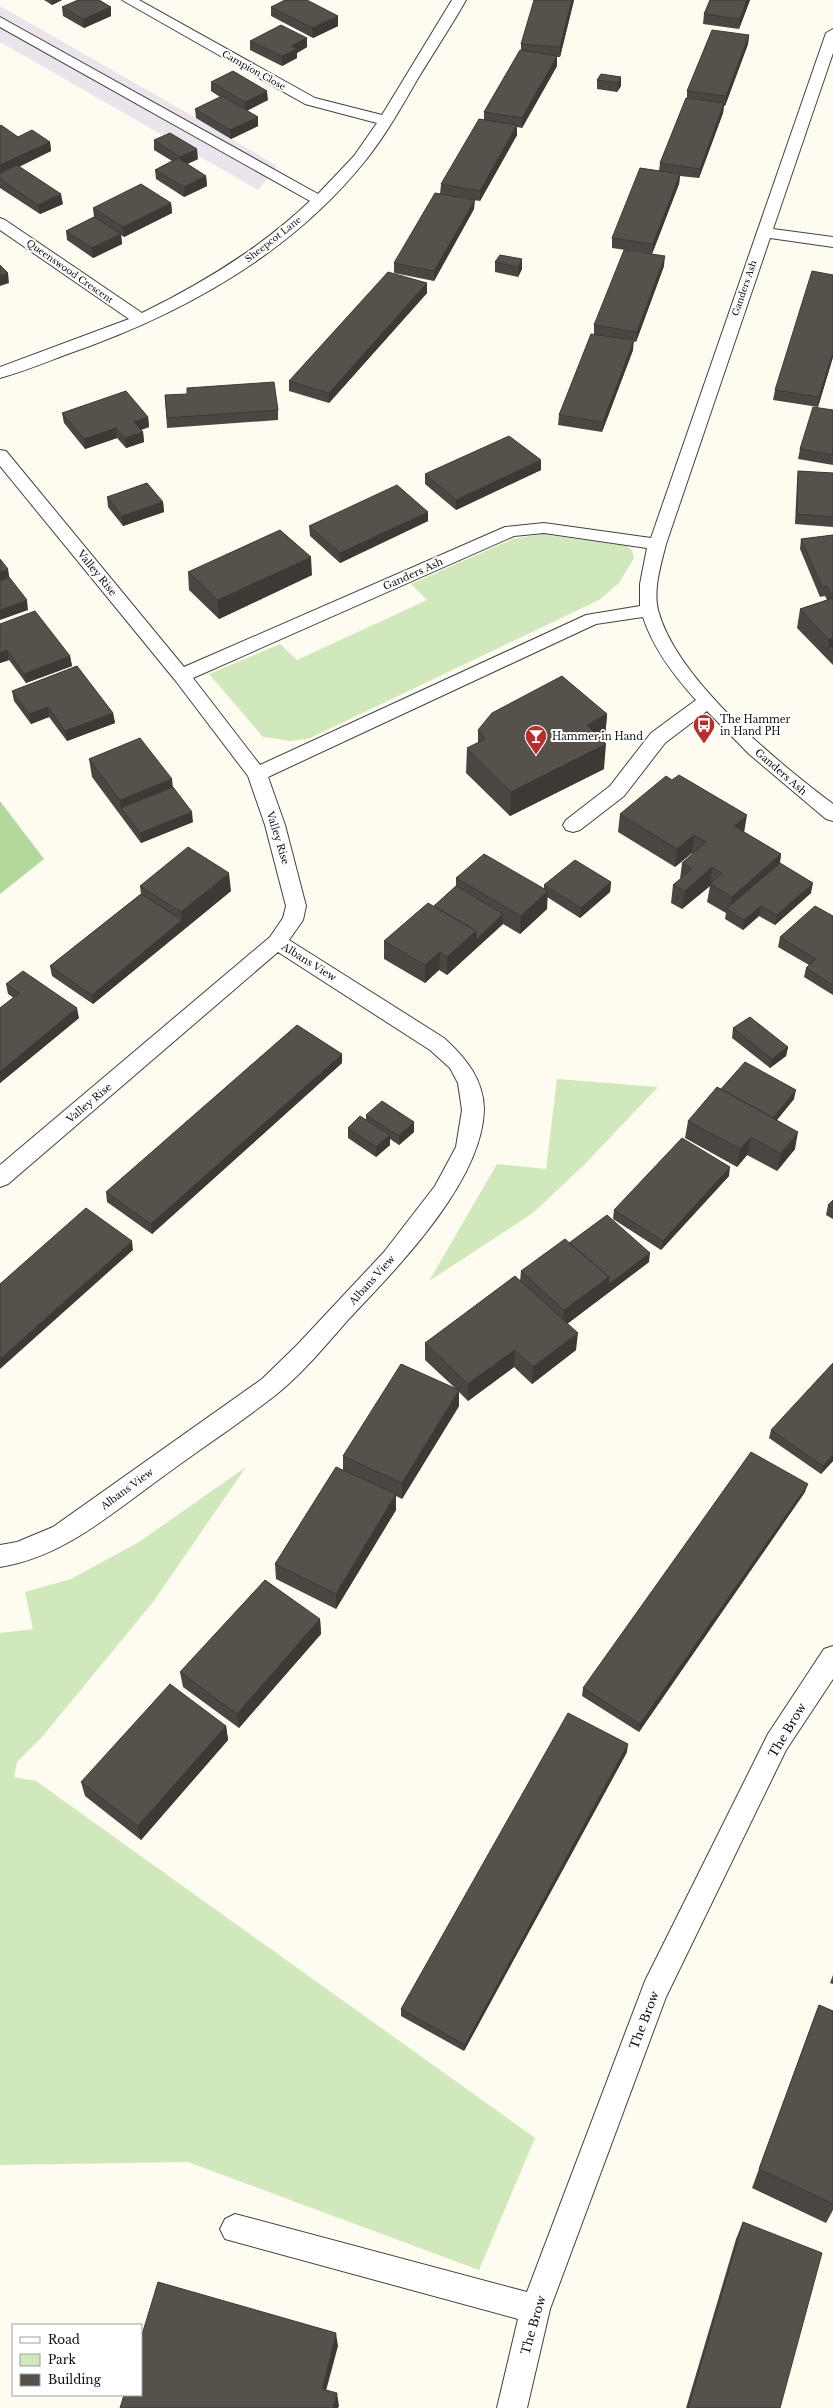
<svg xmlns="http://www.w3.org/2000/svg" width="833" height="2408" viewBox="0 0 833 2408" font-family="'Libre Baskerville',serif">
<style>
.industrial{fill:#ece4ed}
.green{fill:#d0e8bc}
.forest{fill:#b3d89c}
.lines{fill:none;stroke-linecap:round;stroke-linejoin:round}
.minor-casing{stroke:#424242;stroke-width:2}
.minor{fill:#fff;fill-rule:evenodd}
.wall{fill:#4b4641}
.shaded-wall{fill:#3d3935}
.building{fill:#57514c;stroke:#3d3935}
.labels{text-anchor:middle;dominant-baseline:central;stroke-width:4;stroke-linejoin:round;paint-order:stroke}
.far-street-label{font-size:9px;fill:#0f0f0f;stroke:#fff}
.street-label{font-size:10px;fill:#0f0f0f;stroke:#fff}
.poi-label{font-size:10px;fill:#0f0f0f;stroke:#fff;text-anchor:start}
.near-street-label{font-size:12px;fill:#0f0f0f;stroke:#fff}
</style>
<rect width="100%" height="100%" fill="#fefcf1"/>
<path class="industrial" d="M0,6L196,118L277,166L258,190L0,42Z"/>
<path class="green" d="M542,534L626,546L632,550L634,558L619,583L599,600L308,739L290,741L263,737L209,674L280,644L297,660L427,600L411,584L513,539Z
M557,1079L658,1087L584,1165L533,1213L429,1281L497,1164L546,1169Z
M246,1467L153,1602L42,1737L17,1762L14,1777L36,1781L535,2138L479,2270L188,2162L0,2165V1633L33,1629L25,1592L71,1579L139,1542Z"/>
<path class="forest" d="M0,801L44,859L0,894Z"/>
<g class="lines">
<g class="minor-casing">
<path id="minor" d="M122,0H139L315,98L382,115L452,0H466C451,27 433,53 417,80C401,108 385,136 365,161C289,256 178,316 65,355C44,363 22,372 0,378V367L129,319L0,230V218L5,220L142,313C203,283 261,248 310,201L0,27V17L318,194L354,156L377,123L305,104Z
M833,29V53L773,229L833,237V247L770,238L666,544C661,564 653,589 658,610C676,679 777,762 833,804V821L826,819L749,754L707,711L665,743L624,796L580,830L573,832L566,830L563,825L566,820L610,786L651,733L696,700C674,676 653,648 643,617L596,624L268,777L285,825L306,906L303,920L289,940L444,1038C466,1058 484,1080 484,1110C482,1183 395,1270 347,1321C325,1346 303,1373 277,1394C240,1423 199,1450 161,1478C111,1514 63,1557 0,1567V1545L17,1542L53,1527L262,1379L297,1345L384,1252L435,1186L456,1147L462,1110L458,1083L450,1068L430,1050L278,952L8,1184L0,1187V1165L270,937L283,918L286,906L265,825L248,776L175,680L0,466V450L6,451L184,667L505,527L544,523L651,538L826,33ZM544,533L647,548L640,584V606L586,615L260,765L193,678L514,536Z
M833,1646V1679L786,1750L666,1997L550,2309L527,2408H497L518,2319L225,2239L220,2229L225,2219L235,2214L527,2292L645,1981L768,1734L824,1649Z"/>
</g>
<use href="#minor" class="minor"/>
</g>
<path class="wall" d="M44,0H62L52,5Z
M574,0L560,57H557V66L522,128L517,127V135L480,201L474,200V209L434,281L394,273V263L440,194L441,184L484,120V112L521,50V44Z
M710,0H750L739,29L703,24L704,14Z
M62,7H111V16L84,28L63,16Z
M271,7L338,26L313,38L271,16Z
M749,35L748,44L725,106H724L723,113L699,178L680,176L679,184L652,254L612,248V238L659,171L660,163L687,98V91Z
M307,38V47L297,53V58L282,66L250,50V41Z
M621,77V86L617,92L597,89V80Z
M211,82L268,100L247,111L258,126L231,139L196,118L195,109L220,97L211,91Z
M0,126L18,137L50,142L51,151L19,167L63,204L40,214L0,188Z
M154,140L198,159L187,164L206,176L207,186L184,197L156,179L155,170L172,161L154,150Z
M171,203L172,213L124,237L121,235L122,244L93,258L67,240L66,231L94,217L93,208Z
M500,255L522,269L518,277L495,272V262Z
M664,266L636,342L633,341V350L602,432L558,425L559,415L594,334V325Z
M427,283V293L329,403L289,391V381Z
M833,357L818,407L773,400L775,390Z
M165,395L278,410V420L167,428Z
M833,410V465L798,459L800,449Z
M62,413L148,417L149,427L141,430L143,432L144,442L126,448L117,438L85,449L64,423Z
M541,470L456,510L425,484V474Z
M798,471L833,473V527L795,524L797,481Z
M107,497L163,502L164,512L123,526L108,507Z
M428,521L340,563L310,536L309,526Z
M833,535V665L797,628L800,609L827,600L825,596L820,597L800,549L801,539Z
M188,572L312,575L219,619L189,590Z
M0,624L70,656L72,666L26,683L9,660L0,663Z
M12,691L113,713L115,723L67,741L49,717L31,724L14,701Z
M607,714L605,739L602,740L604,769L510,816L466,773L467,748L478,743V730Z
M89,759L173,787L193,822L141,843L92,777Z
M620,814L744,833L781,854L780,863L811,893L775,925L759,916L743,930L725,919L726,913L707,902L710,886L682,909L671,903L673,885L680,879L682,863L693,854L692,853L675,867L618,832Z
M456,878L544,889V885L611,882L610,892L580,918L547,897V909L520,934L503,924L447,975L439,970L425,983L384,959V941L434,906L456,886Z
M140,886L231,891L93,1004L52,976L50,966L141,894Z
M833,916V995L804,977L806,968L809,965L778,947L780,937Z
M6,984L79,1018L0,1083V1008L14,998L8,994Z
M733,1028L788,1047L786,1056L770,1068L732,1038Z
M342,1063L152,1234L107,1202L106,1192Z
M721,1089L794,1099L777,1120L795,1149L777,1171L747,1155L737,1167L685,1138L688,1121Z
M366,1115L414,1122V1132L399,1145L390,1139V1145L376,1157L348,1138V1128L366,1120Z
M729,1176L661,1250L613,1219L614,1210Z
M833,1200V1219L826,1215L828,1205Z
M569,1243L649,1262L567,1324L576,1350L532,1384L514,1367L468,1401L459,1392V1406L402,1499L396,1496V1510L336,1609L276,1579L275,1564L343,1470V1456L455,1388L425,1360V1343L520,1281L521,1271Z
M771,1430L833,1461L821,1474L769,1438Z
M805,1492L639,1732L582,1696L583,1688Z
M320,1619L321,1634L239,1728L183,1687L180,1672Z
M226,1726L228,1740L141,1840L85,1796L81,1782Z
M627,1752L464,2051L401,2016V2009Z
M833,1975V1984L830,1983Z
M819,2005L833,2011V2210L826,2223L752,2188L811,2026Z
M743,2222L780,2408H686L736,2239Z"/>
<path class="shaded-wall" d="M51,0H62L52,5Z
M572,0H574L560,57V47Z
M747,0H750L739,29L740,19Z
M111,7V16L84,28L83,19Z
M338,16V26L313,38L312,28Z
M749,35L748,44L725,106L726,96Z
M307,38V47L297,53V58L282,66V56L291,46Z
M557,56V66L522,128V118Z
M621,77V86L617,92L618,83Z
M267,91L268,100L245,111V102Z
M724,103L723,113L699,178L700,169Z
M258,117V126L231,139L230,130Z
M517,125V135L480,201V191Z
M50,142L51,151L0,175V165Z
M197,149L198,159L181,167L180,157Z
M680,174L679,184L652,254L653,244Z
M206,176L207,186L184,197V187Z
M61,194L63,204L40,214L38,205Z
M475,200L474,209L434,281V271Z
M171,203L172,213L124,237L123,227Z
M121,234L122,244L93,258L92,248Z
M665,256L664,266L636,342L637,332Z
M522,259V269L518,277V267Z
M8,273L9,283L0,286V276Z
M427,283V293L329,403V393Z
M634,340L633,350L602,432L603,422Z
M833,352V357L818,407L819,397Z
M148,417L149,427L135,432L134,422Z
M116,428L117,438L85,449L84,439Z
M143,432L144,442L126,448L125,438Z
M541,460V470L456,510V500Z
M163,502L164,512L123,526L122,516Z
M428,512V521L340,563V553Z
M311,557L312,575L219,619L218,600Z
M8,569L11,587L0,591V572Z
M27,600L28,610L0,620V610Z
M833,638V654L828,648L829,640Z
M7,650L9,660L0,663V653Z
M70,656L72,666L26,683L24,674Z
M48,707L49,717L31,724L29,714Z
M113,713L115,723L67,741L65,731Z
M607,714L605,739L585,749L587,725Z
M606,744L604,769L510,816L511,792Z
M172,779L174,797L121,808L120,800Z
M192,812L193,822L141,843L140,833Z
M747,815L744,833L734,826Z
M694,835L692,853L675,867L677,849Z
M781,854L778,873L730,911L732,897Z
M712,867L710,886L682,909L685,891Z
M229,873L231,891L93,1004L92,995L182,920L181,912Z
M611,882L610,892L580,918L581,908Z
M813,883L811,893L775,925L777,915Z
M548,891L547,909L520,934L521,916Z
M761,906L759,916L743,930L744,920Z
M503,914V924L447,975V957L476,931Z
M440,952L439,970L425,983V965Z
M77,1008L79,1018L0,1083V1072Z
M788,1047L786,1056L770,1068L772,1059Z
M342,1054V1063L152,1234L151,1224Z
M796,1090L794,1099L766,1133L768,1124Z
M414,1122V1132L399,1145V1136Z
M798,1132L795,1149L777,1171L781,1154Z
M390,1135V1145L376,1157V1147Z
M751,1137L747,1155L737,1167L740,1149Z
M730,1167L729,1176L661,1250L663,1241Z
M132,1241L133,1250L0,1369V1359Z
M650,1253L649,1262L563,1327L564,1310L609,1277Z
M578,1333L576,1350L532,1384L533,1367Z
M515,1350L514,1367L468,1401V1384Z
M459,1390V1406L402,1499V1483Z
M833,1455V1461L821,1474L823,1466Z
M808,1484L805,1492L639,1732L640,1724Z
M396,1494V1510L336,1609V1594Z
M320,1619L321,1634L239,1728L237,1714Z
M226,1726L228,1740L141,1840L138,1826Z
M628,1744L627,1752L464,2051L465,2045Z
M336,2333L338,2346L323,2402L322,2389Z
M337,2393L339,2406L338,2408H333Z"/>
<path class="building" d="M78,0H99L111,7L83,19L62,7Z
M285,0H307L338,16L312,28L271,7Z
M534,0H572L560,47L521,44Z
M710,0H747L740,19L704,14Z
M281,25L307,38L291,46L297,49L282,56L250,41Z
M712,30L749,35L726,96L687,91Z
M520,50L557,56L522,118L484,112Z
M233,71L267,91L245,102L211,82Z
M601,74L621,77L618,83L597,80Z
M222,96L258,117L230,130L195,109Z
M686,98L724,103L700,169L660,163Z
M479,119L517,125L480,191L441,184Z
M1,125L18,137L32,130L50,142L0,165V126Z
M170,133L197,149L180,157L154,140Z
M178,158L206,176L184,187L155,170Z
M17,165L61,194L38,205L0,179V173Z
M640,168L680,174L653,244L612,238Z
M141,184L171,203L123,227L93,208Z
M435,193L475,200L434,271L394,263Z
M94,217L121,234L92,248L66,231Z
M624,250L665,256L637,332L594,325Z
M500,255L522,259L518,267L495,262Z
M0,265L8,273L0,276Z
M812,271L833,275V352L819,397L775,390Z
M388,272L427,283L329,393L289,381Z
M591,334L634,340L603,422L559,415Z
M274,382L278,410L167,418L165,395L187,394V388Z
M126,391L148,417L134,422L143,432L125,438L116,428L84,439L62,413Z
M813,407L833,410V455L800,449Z
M509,436L541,460L456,500L425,474Z
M798,471L833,473V517L797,514Z
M147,483L163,502L122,516L107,497Z
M397,485L428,512L340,553L309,526Z
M280,530L311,557L218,600L188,572Z
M833,535V598H832L827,586L822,587L801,539Z
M0,559L8,569L0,572Z
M9,577L27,600L0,610V581Z
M833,598V638L829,640L800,609Z
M35,611L70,656L24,674L7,650L0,653V624Z
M833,646V654L828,648Z
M77,666L113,713L65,731L48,707L29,714L12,691Z
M562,676L607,714L587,725L606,744L511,792L467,748L485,739L478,730L492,713Z
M140,738L172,779L120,800L89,759Z
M679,775L747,815L734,826L781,854L732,897L710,884L722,873L712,867L685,891L673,885L692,869L682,863L706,842L694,835L677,849L620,814L666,776L672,780Z
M173,787L192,812L140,833L121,808Z
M188,847L229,873L181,912L140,886Z
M484,854L548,891L521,916L456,878Z
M575,860L611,882L581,908L544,885Z
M780,863L813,883L777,915L761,906L744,920L726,909Z
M456,886L503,914L476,940V931L434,906Z
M141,894L182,920L92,995L50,966Z
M428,903L476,931L447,957L440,952L425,965L384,941Z
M815,906L833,916V985L806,968L816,959L780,937Z
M23,971L77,1008L0,1072V1008L19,993L6,984Z
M750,1017L788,1047L772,1059L733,1028Z
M297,1025L342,1054L151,1224L106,1192Z
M745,1062L796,1090L773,1118L721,1089Z
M717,1087L798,1132L781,1154L751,1137L740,1149L688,1121Z
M382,1101L414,1122L399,1136L366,1115Z
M360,1116L390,1135L376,1147L348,1128Z
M682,1138L730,1167L663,1241L614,1210Z
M833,1200V1209L828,1205Z
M86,1208L132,1241L0,1359V1284Z
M607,1215L650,1253L608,1285L609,1277L569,1243Z
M565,1239L609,1277L564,1310L521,1271Z
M515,1276L578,1333L533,1367L515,1350L468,1384L425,1343Z
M833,1363V1455L823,1466L771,1430Z
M401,1364L459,1390L402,1483L343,1456Z
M751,1452L808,1484L640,1724L583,1688Z
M336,1467L396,1494L336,1594L275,1564Z
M265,1580L320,1619L237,1714L180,1672Z
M170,1684L226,1726L138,1826L81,1782Z
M568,1713L628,1744L465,2045L401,2009Z
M819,2005L833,2011V2204L759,2169Z
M743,2222L822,2253L780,2408H688Z
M158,2282L336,2333L322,2389L337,2393L333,2408H120L124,2395H141V2338Z"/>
<defs>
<g id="bus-pin" transform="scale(1.15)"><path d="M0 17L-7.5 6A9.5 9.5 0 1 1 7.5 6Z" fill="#b92e2d" stroke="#fff"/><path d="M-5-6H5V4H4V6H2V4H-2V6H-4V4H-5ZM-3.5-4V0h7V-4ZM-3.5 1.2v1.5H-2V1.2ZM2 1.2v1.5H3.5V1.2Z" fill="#fff"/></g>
<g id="bar-pin" transform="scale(1.15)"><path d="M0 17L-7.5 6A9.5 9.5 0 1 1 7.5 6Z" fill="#b92e2d" stroke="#fff"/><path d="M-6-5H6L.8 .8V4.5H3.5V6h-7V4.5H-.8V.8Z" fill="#fff"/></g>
</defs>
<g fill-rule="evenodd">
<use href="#bus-pin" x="704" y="725"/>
<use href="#bar-pin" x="536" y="736"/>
</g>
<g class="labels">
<g class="far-street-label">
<text transform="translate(254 70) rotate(29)">Campion Close</text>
<text transform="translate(273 239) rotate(-38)">Sheepcot Lane</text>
<text transform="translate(70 271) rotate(35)">Queenswood Crescent</text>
<text transform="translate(744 288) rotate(-71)">Ganders Ash</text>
</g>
<g class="street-label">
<text transform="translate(97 573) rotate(51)">Valley Rise</text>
<text transform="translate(413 574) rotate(-24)">Ganders Ash</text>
<text transform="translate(781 772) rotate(41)">Ganders Ash</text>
<text transform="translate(278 838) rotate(73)">Valley Rise</text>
<text transform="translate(309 962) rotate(32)">Albans View</text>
<text transform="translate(89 1103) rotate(-40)">Valley Rise</text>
<text transform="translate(372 1280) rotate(-48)">Albans View</text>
<text transform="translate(127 1489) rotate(-36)">Albans View</text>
</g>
<g class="poi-label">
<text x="720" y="719">The Hammer<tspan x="720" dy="12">in Hand PH</tspan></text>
<text x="552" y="736">Hammer in Hand</text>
</g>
<g class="near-street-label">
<text transform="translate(787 1730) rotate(-59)">The Brow</text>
<text transform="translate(644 2020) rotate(-69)">The Brow</text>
<text transform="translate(533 2325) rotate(-74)">The Brow</text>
</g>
</g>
<rect x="12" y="2324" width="130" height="72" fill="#ffffff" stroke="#9f9f9f"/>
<rect x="20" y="2337" width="20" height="6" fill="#ffffff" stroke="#9f9f9f"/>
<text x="48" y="2344" font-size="12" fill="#0f0f0f">Road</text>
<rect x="20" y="2354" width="20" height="12" fill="#d0e8bc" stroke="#9f9f9f"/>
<text x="48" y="2364" font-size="12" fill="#0f0f0f">Park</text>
<rect x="20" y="2374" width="20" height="12" fill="#57514c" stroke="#9f9f9f"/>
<text x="48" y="2384" font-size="12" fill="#0f0f0f">Building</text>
</svg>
